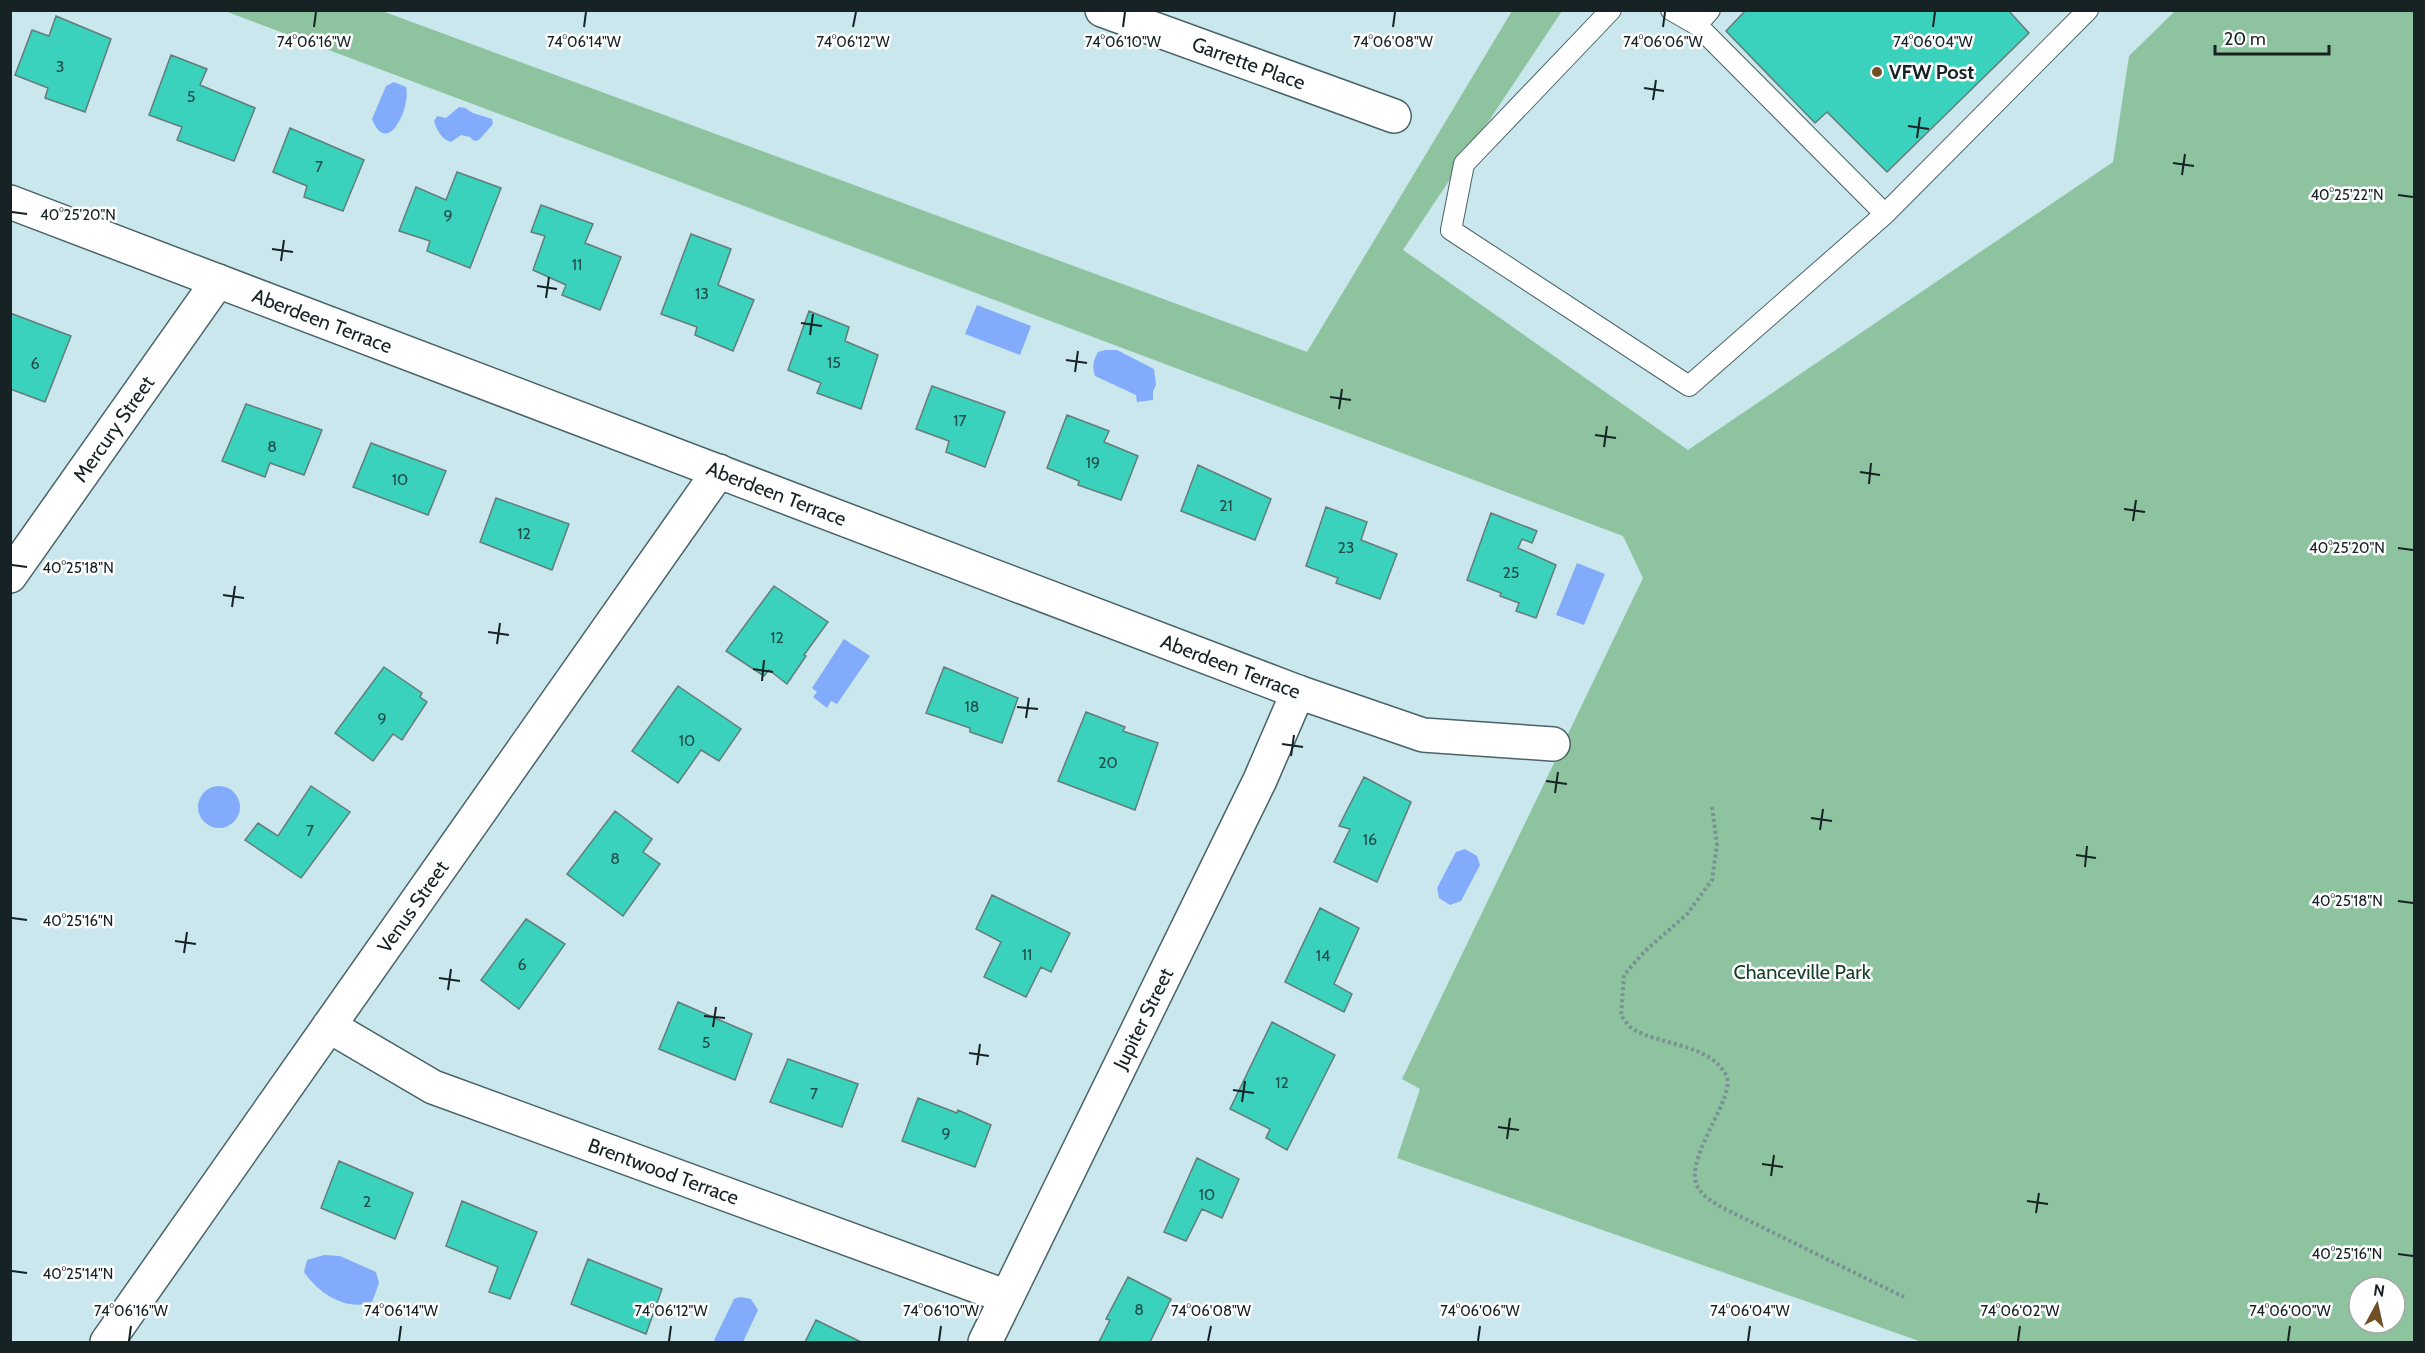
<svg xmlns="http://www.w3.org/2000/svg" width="2425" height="1353" viewBox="0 0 2425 1353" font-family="Cabin,sans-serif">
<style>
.green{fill:#8dc39f;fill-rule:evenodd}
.water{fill:#82abfc}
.building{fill:#3ad1bd;stroke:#637d78;stroke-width:1.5}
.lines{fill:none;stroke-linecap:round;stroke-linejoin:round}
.lane-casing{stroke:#496368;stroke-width:22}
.street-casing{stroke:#496368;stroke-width:36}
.path{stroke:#7b9195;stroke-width:4;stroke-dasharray:3 3;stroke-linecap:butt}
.lane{stroke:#fff;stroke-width:20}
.street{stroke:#fff;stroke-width:33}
.ticks{fill:none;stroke:#172224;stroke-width:2}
.poi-dot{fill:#6e5024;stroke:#fff;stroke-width:2}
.labels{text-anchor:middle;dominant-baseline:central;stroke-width:5;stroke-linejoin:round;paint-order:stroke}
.number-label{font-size:16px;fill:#204e4a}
.street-label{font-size:20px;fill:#172224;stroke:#fff}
.poi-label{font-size:20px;font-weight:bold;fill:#172224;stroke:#fff;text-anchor:start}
.park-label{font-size:20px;fill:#174028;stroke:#fff}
.ticks-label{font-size:15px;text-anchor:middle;fill:#172224;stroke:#fff;stroke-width:5;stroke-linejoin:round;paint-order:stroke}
</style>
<rect width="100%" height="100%" fill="#c9e7ec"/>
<path class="green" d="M225,11H382L1307,352L1512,11H1562L1403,250L1688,450L2113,162L2129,56L2175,11H2414V1342H1922L1397,1158L1420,1089L1402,1079L1643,578L1623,536ZM2359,1287H2395V1323H2359Z"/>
<path class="water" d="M394,82L406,87C411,106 388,159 372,119L386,86Z
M459,107L465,108L473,113L492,119L493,124L479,140L474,141L470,137L461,135L451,142C441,139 437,130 434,121L437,116L446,118Z
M977,305L1031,326L1020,355L965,334Z
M1105,350H1117L1154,369L1156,385L1153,391V400L1137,402L1136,395L1095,376C1092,367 1093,361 1098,352Z
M1577,563L1605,574L1584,625L1556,615Z
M844,639L870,656L837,704L831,701L827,708L813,697L817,692L812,688Z
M198 807a21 21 0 1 1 42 0a21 21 0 1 1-42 0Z
M1465,849L1477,856L1480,865L1461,901L1450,905L1439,898L1437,888L1456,852Z
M324,1255L340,1256L376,1272L379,1283L372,1302C347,1312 318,1293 304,1272L307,1260Z
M740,1297L751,1299L758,1310L743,1342H717L714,1340L734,1299Z"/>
<path class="building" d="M1746,10H2008L2029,33L1887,172L1827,112L1815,123L1726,31Z
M56,16L111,39L85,112L45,98L48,88L15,75L32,30L49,36Z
M171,55L207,69L200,85L255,108L234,161L177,140L182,127L149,115Z
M290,128L364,160L343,211L304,197L307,186L273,172Z
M457,172L501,188L470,268L427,251L430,241L399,231L416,187L446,200Z
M541,205L593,224L585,243L621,257L600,310L562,295L566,285L533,270L545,236L531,232Z
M691,234L731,249L718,285L754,300L733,351L695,335L697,327L661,314Z
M809,311L849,327L845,341L878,355L861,409L817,393L821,383L788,370Z
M10,313L71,336L45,402L10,389Z
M932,386L1005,412L985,467L946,452L949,441L916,429Z
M246,404L322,430L304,475L270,463L265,477L222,461Z
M1067,415L1109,431L1104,442L1138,456L1121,500L1078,485L1079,481L1047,468Z
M371,443L446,471L428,515L353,487Z
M1198,465L1271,499L1255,540L1181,511Z
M496,498L569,524L552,570L480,542Z
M1326,507L1367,522L1361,540L1397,554L1380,599L1336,583L1338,578L1306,566Z
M1491,513L1537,531L1532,543L1522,539L1518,548L1556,565L1536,618L1516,611L1519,603L1500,596L1501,593L1467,580Z
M774,586L828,622L804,655L806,656L787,684L769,670L764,676L726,651Z
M384,667L422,693L420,697L427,702L402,740L393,734L373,761L335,733Z
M944,667L1018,698L1002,743L970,732V728L926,713Z
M678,686L741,729L719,761L701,750L678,783L632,751Z
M1086,712L1125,727L1123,731L1158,743L1135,810L1058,781Z
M1364,777L1411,802L1377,882L1334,862L1350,829L1339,826Z
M311,786L350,812L301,878L245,840L258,823L278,836Z
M615,811L652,839L643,852L660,864L623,916L567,874Z
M992,895L1070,933L1051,972L1041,967L1026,997L984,977L1001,942L976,929Z
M1320,908L1359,928L1334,984L1352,994L1344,1012L1285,982Z
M526,919L565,944L519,1009L481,980Z
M678,1002L752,1034L735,1080L659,1049Z
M1272,1022L1335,1055L1287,1150L1266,1138L1270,1129L1230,1109Z
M788,1059L858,1084L842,1127L770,1102Z
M918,1098L957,1113L958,1110L991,1125L975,1167L902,1141Z
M1197,1158L1239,1179L1222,1218L1202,1209L1186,1241L1164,1232Z
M339,1161L413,1193L395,1239L321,1208Z
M462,1201L537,1232L510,1299L489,1292L498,1267L446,1246Z
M588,1259L662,1289L646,1334L571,1304Z
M1128,1277L1171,1299L1150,1342H1099L1110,1320L1106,1319Z
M816,1320L861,1342H805Z"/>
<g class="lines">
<g class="lane-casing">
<path id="lane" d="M1611,10L1464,164L1451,230L1689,386L1885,214L2088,10
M1671,10L1697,25L1885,214
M1697,25L1710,10"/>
</g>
<g class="street-casing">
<g id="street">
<path id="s1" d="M1102,10L1394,116"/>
<path id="s2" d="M10,202L1298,692L1423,735L1553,744"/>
<path id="s3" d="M10,576L218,281"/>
<path id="s4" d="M329,1026L433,1087L1007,1297"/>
<path id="s5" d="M107,1342L719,471"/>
<path id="s6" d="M985,1342L1260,780L1298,692"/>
</g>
</g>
<path class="path" d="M1712,807L1717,845L1712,880L1687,914L1644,952L1624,975L1621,1016C1625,1020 1629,1027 1633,1029C1661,1046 1709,1043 1726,1075C1730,1083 1726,1093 1723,1101C1715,1123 1687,1165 1697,1186C1702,1196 1712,1201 1721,1207L1904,1297"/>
<use href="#lane" class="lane"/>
<use href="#street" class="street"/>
</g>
<path class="ticks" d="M314,27L316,12M584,27L586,12M853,27L856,12M1123,27L1125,12M1393,27L1395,12M1663,27L1665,12M1933,27L1935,12M1644,88L1664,91M1653,100L1656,80M1908,126L1929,129M1917,138L1920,117M2173,163L2194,166M2182,175L2185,154M2398,195L2413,197M12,212L27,214M272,249L293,252M281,261L284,240M537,286L557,289M546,298L549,277M801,323L822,326M810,335L813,314M1066,360L1087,363M1075,372L1078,351M1330,397L1351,400M1339,409L1342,389M1595,435L1616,438M1604,447L1607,426M1860,472L1880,475M1869,484L1871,463M2124,509L2145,512M2133,521L2136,500M2398,548L2413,550M12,565L27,567M223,595L244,598M232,607L235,586M488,632L509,635M497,644L500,623M753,669L773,672M762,681L764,660M1017,707L1038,709M1026,718L1029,698M1282,744L1303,747M1291,756L1294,735M1546,781L1567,784M1555,793L1558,772M1811,818L1832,821M1820,830L1823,809M2076,855L2096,858M2085,867L2087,846M2398,901L2413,903M12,918L27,920M175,941L196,944M184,953L187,932M439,978L460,981M448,990L451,969M704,1016L725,1018M713,1027L716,1007M969,1053L989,1056M977,1065L980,1044M1233,1090L1254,1093M1242,1102L1245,1081M1498,1127L1519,1130M1507,1139L1510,1118M1762,1164L1783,1167M1771,1176L1774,1155M2027,1201L2048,1204M2036,1213L2039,1193M2398,1254L2413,1256M12,1271L27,1273M129,1341L131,1326M399,1341L401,1326M669,1341L671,1326M939,1341L941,1326M1208,1341L1211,1326M1478,1341L1480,1326M1748,1341L1750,1326M2018,1341L2020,1326M2288,1341L2290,1326"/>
<circle class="poi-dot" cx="1877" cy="72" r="6"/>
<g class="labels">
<g class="number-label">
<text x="60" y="66">3</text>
<text x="191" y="96">5</text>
<text x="319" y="166">7</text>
<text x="448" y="215">9</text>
<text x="577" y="264">11</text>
<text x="702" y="293">13</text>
<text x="834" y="362">15</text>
<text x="35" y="363">6</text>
<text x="960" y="420">17</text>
<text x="272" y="446">8</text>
<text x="1093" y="462">19</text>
<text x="400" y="479">10</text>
<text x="1226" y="505">21</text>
<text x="524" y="533">12</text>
<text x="1346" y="547">23</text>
<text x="1511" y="572">25</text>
<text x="777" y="637">12</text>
<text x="972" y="706">18</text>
<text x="382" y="718">9</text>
<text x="687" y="740">10</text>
<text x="1108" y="762">20</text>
<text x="310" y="830">7</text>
<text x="1370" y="839">16</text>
<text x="615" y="858">8</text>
<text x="1027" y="954">11</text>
<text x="1323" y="955">14</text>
<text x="522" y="964">6</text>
<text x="706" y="1042">5</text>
<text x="1282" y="1082">12</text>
<text x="814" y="1093">7</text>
<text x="946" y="1133">9</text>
<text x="1207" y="1194">10</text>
<text x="367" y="1201">2</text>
<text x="1139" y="1309">8</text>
</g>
<g class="street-label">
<text stroke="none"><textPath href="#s1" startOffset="156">Garrette Place</textPath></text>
<text stroke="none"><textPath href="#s2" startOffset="334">Aberdeen Terrace</textPath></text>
<text stroke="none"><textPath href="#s3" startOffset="180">Mercury Street</textPath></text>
<text stroke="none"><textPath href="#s2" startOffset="820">Aberdeen Terrace</textPath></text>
<text stroke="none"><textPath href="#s2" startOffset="1306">Aberdeen Terrace</textPath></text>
<text stroke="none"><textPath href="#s5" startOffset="532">Venus Street</textPath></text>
<text stroke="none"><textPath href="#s6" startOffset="360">Jupiter Street</textPath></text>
<text stroke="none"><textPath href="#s4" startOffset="366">Brentwood Terrace</textPath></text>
</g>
<g class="poi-label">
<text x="1889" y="72">VFW Post</text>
</g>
<g class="park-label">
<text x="1802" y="972">Chanceville Park</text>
</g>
</g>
<g class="ticks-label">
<text x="314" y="47">74°06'16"W</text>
<text x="584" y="47">74°06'14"W</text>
<text x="853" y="47">74°06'12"W</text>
<text x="1123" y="47">74°06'10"W</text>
<text x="1393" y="47">74°06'08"W</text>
<text x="1663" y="47">74°06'06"W</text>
<text x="1933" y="47">74°06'04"W</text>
<text x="2347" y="200">40°25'22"N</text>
<text x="78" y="220">40°25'20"N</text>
<text x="2347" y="553">40°25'20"N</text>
<text x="78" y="573">40°25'18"N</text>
<text x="2347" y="906">40°25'18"N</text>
<text x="78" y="926">40°25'16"N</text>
<text x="2347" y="1259">40°25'16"N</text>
<text x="78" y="1279">40°25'14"N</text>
<text x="131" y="1316">74°06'16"W</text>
<text x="401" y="1316">74°06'14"W</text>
<text x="671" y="1316">74°06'12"W</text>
<text x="941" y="1316">74°06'10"W</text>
<text x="1211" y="1316">74°06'08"W</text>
<text x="1480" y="1316">74°06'06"W</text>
<text x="1750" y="1316">74°06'04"W</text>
<text x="2020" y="1316">74°06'02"W</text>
<text x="2290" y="1316">74°06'00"W</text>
</g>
<rect width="2425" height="1353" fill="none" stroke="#172224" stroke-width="24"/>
<g transform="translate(2377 1305) rotate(8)"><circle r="28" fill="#ffffff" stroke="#a2a7a7" stroke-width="1.5"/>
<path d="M0-4.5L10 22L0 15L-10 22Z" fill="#6e5024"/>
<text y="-9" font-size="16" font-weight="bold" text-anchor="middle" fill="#172224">N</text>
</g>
<path d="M2215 45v9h114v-9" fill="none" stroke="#172224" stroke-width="3"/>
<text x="2224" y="45" font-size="18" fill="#172224" stroke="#ffffff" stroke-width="4.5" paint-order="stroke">20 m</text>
</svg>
